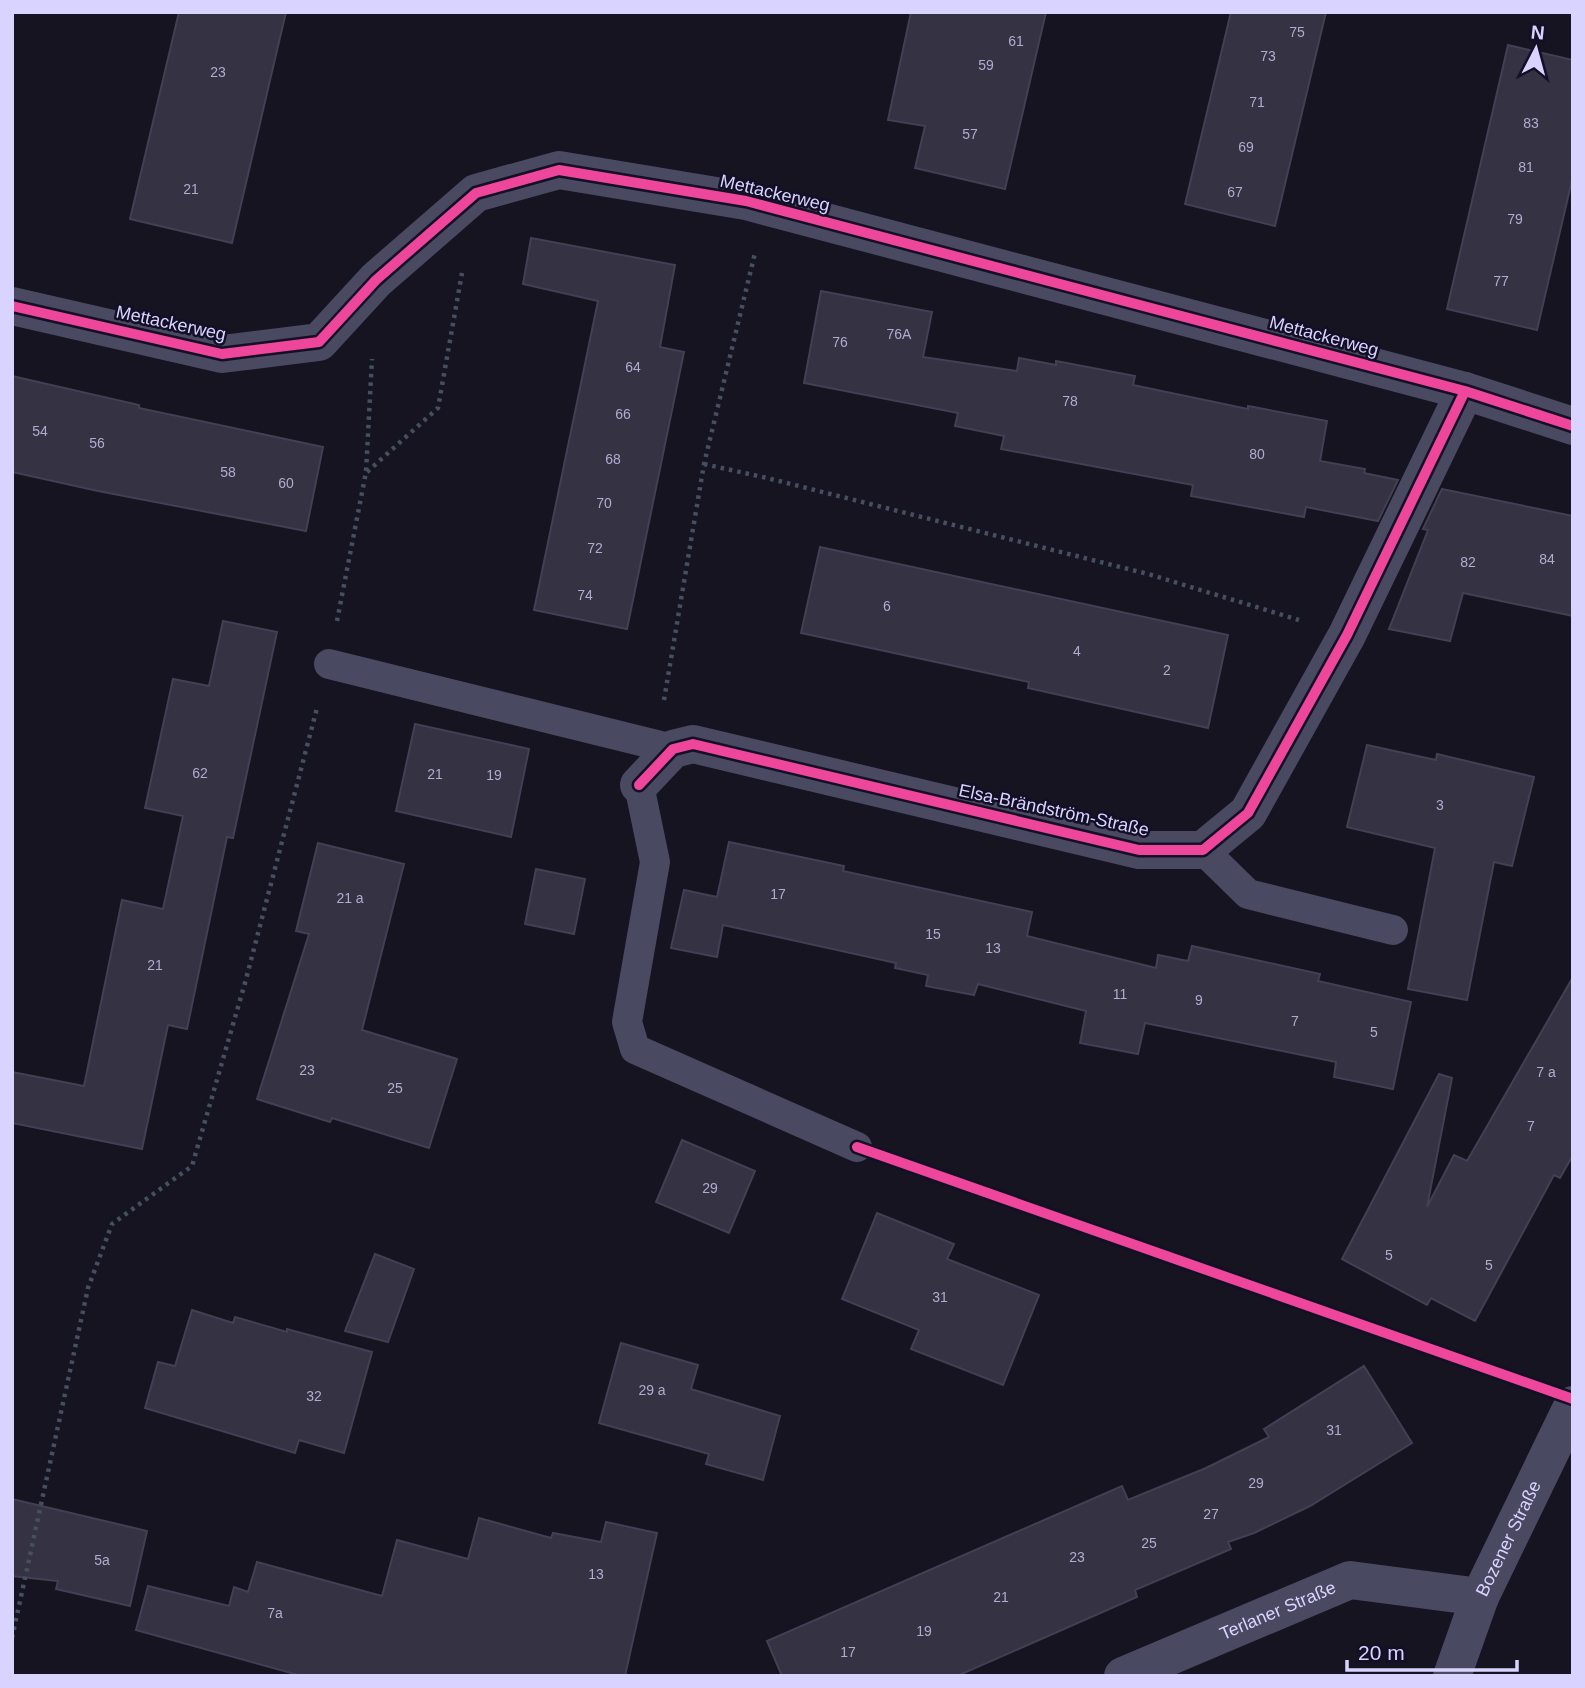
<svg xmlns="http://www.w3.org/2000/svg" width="1585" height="1688" viewBox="0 0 1585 1688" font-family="Helvetica,sans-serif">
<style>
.building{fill:#343243;stroke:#433f54;stroke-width:2}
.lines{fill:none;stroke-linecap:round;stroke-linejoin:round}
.path{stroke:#44505f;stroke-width:4.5;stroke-dasharray:3.5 5;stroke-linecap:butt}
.service{stroke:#4a4962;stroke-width:30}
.minor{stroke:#4a4962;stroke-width:38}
.cycleway-casing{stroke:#130f26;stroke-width:15}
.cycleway{stroke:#ed469a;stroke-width:10}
.labels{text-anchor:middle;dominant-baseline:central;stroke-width:5;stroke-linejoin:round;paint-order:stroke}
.number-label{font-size:14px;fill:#b0acd0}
.street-label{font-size:18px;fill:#d9d4ff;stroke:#130f26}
</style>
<rect width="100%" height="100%" fill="#161421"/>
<path class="building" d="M179,12H286L232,243L130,219Z
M911,12H1046L1005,189L915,168L925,126L888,120Z
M1231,12H1326L1275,226L1185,204Z
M1508,45L1573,60V176L1537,330L1447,309Z
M531,238L675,265L660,347L684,352L627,629L534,610L598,301L523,284Z
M821,291L932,312L923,357L1017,371L1019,358L1056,365V361L1135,376L1133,385L1248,409V406L1327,421L1320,461L1365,469L1364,473L1398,480L1378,521L1306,507L1304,517L1191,496L1193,485L1001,449L1004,436L955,426L958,413L804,383Z
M12,376L139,405V408L323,447L306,531L98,491L12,472Z
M1442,489L1573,516V616L1463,593L1450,641L1389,629L1428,530L1423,529Z
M820,547L1228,635L1208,728L1028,688L1029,682L801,633Z
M223,621L277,632L233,838L227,837L187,1029L168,1025L142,1149L12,1123V1072L84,1086L122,900L163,909L183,816L145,808L173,679L209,686Z
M415,724L529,749L511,837L396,811Z
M1367,745L1436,760L1437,754L1534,777L1512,866L1494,862L1467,1000L1408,989L1435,848L1347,827Z
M729,842L844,866L843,871L1032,912L1027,936L1156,968L1158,955L1188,961L1192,946L1320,974L1318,981L1411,1002L1393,1089L1334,1077L1336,1062L1145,1023L1138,1054L1080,1043L1086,1011L978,984L974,995L926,986L928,975L895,968L896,963L723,925L717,957L671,948L684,890L717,897Z
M318,843L404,864L362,1030L457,1059L429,1148L332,1118L330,1122L257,1099L309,934L296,931Z
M536,869L585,879L574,934L525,924Z
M1573,977V1155L1560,1178L1554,1175L1475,1321L1431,1298L1427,1305L1342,1259L1439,1074L1452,1078L1427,1207L1454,1155L1467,1161Z
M682,1140L755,1171L729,1233L656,1202Z
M877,1213L954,1244L947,1259L1039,1295L1003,1385L911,1349L919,1330L842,1299Z
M375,1254L414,1269L388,1342L345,1331Z
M192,1310L233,1323L235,1317L287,1332V1329L372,1352L344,1453L299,1440L295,1453L145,1408L158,1362L175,1366Z
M621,1343L698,1365L691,1389L780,1416L763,1480L706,1464L709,1454L599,1423Z
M1364,1366L1412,1443L1310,1506L1254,1533L1228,1542L1231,1549L1135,1590L1137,1597L957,1676H782L767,1641L1122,1486L1128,1500L1206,1468L1269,1437L1264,1429Z
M12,1499L147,1531L130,1606L56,1589L58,1581L12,1576Z
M479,1518L551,1538L553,1533L601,1542L606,1522L657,1533L625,1676H302L136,1630L148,1586L229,1606L234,1587L248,1592L257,1562L382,1596L397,1540L468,1559Z"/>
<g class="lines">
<path class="path" d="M704,464L767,478L1148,574L1299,620
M367,472L438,408L462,273
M337,621L366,472L372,359
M664,700L704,464L755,253
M12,1638L88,1288L112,1224L192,1166L245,983L317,708"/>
<path class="service" d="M329,664L673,749
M639,785L655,862L627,1022L635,1049L857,1147
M1203,850L1248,894L1393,930"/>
<g class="minor">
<path d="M12,306L222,354L319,342L376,280L476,193L559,170L746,201L1465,391L1573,426"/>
<path d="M639,785L673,749L693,744L1139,850H1203L1248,813L1347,635L1465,391"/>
<path id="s1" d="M1123,1676L1350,1580L1480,1597"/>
<path id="s2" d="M1452,1676L1480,1597L1573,1405"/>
</g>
<g class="cycleway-casing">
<path id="cycleway" d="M12,306L222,354L319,342L376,280L476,193L559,170L746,201L1465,391L1573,426
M639,785L673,749L693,744L1139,850H1203L1248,813L1347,635L1465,391
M857,1147L1573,1399"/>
</g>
<use href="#cycleway" class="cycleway"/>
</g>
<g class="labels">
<g class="number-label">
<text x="1297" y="32">75</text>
<text x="1016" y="41">61</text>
<text x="1268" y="56">73</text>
<text x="986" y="65">59</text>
<text x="218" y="72">23</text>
<text x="1257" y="102">71</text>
<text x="1531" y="123">83</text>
<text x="970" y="134">57</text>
<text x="1246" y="147">69</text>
<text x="1526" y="167">81</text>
<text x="191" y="189">21</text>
<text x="1235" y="192">67</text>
<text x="1515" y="219">79</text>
<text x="1501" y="281">77</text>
<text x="899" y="334">76A</text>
<text x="840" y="342">76</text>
<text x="633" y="367">64</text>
<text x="1070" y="401">78</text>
<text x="623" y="414">66</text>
<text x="40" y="431">54</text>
<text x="97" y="443">56</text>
<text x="1257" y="454">80</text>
<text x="613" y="459">68</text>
<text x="228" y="472">58</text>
<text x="286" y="483">60</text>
<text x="604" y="503">70</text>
<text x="595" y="548">72</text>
<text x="1547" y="559">84</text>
<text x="1468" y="562">82</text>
<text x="585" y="595">74</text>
<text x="887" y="606">6</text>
<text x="1077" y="651">4</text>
<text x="1167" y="670">2</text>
<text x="200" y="773">62</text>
<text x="435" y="774">21</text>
<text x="494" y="775">19</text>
<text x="1440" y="805">3</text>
<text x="778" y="894">17</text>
<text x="350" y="898">21 a</text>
<text x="933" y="934">15</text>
<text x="993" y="948">13</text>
<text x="155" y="965">21</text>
<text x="1120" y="994">11</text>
<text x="1199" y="1000">9</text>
<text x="1295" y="1021">7</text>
<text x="1374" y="1032">5</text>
<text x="307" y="1070">23</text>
<text x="1546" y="1072">7 a</text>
<text x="395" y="1088">25</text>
<text x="1531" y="1126">7</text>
<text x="710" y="1188">29</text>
<text x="1389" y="1255">5</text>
<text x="1489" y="1265">5</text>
<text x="940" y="1297">31</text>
<text x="652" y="1390">29 a</text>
<text x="314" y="1396">32</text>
<text x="1334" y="1430">31</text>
<text x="1256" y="1483">29</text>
<text x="1211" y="1514">27</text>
<text x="1149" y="1543">25</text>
<text x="1077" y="1557">23</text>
<text x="102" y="1560">5a</text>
<text x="596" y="1574">13</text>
<text x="1001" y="1597">21</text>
<text x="275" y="1613">7a</text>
<text x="924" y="1631">19</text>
<text x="848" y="1652">17</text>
</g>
<g class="street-label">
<text transform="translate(775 193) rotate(13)">Mettackerweg</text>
<text transform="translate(171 323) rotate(12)">Mettackerweg</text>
<text transform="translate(1324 336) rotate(15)">Mettackerweg</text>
<text transform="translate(1054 810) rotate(12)">Elsa-Brändström-Straße</text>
<text stroke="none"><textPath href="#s2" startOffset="149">Bozener Straße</textPath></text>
<text stroke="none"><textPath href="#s1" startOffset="168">Terlaner Straße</textPath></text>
</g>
</g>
<rect width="1585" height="1688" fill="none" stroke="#d9d4ff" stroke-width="28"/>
<g transform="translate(1536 49) rotate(6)" stroke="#130f26" stroke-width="5" paint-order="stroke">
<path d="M0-5L12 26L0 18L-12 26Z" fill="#d9d4ff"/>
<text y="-10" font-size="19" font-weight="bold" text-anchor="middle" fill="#d9d4ff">N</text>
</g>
<path d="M1347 1660v10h170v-10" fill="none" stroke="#d9d4ff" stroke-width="3.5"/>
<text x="1358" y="1660" font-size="21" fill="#d9d4ff" stroke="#130f26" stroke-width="5" paint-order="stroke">20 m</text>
</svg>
